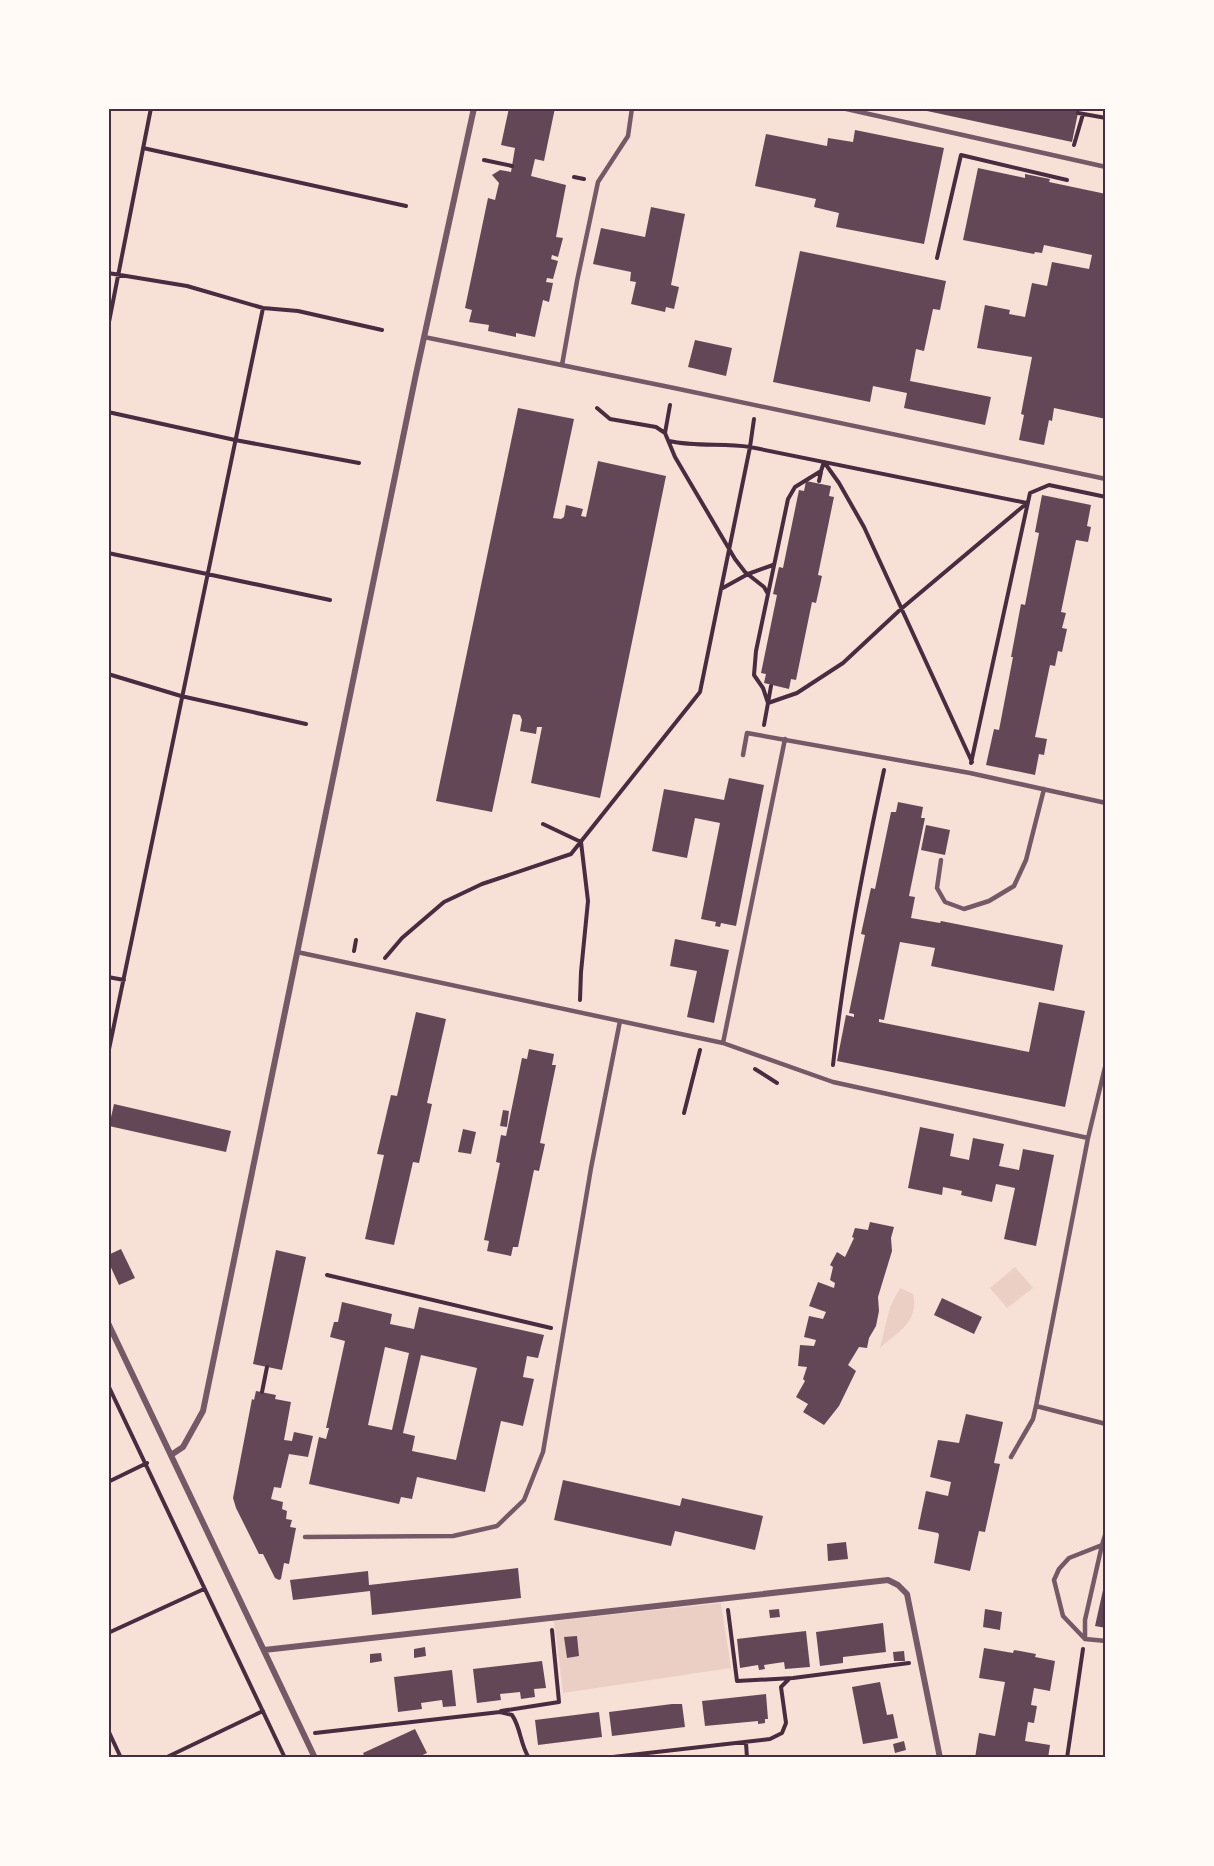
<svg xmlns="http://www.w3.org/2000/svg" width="1214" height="1866" viewBox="0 0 1214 1866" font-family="'Open Sans',sans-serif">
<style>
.green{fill:#ebcfc5}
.building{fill:#644757;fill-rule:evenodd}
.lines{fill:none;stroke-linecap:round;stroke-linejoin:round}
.path{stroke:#4a2c40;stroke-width:4}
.service{stroke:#755966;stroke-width:4.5}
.minor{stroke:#755966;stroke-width:6}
.neatline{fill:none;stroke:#4a2c40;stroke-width:2}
</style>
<rect width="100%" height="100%" fill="#f7e1d7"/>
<path class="green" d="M1015,1267L1033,1288L1007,1308L990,1288Z
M900,1288L913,1294C919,1322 899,1331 880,1348L890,1307Z
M721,1603L731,1668L563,1693L554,1621Z"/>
<path class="building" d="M509,108H555L544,161L535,159L531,176L566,185L556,237L563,238L558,257L552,255L551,259L558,261L553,279L547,278L546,282L553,283L549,302L543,300L535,337L516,333V337L488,331L489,325L469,322L472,310L465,308L488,198L495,200L499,183L492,175L500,170L511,172L515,148L501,145Z
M913,108H1079L1072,142Z
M855,130L944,148L924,244L836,227L839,213L814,207L816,199L755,186L766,134L827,146L828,138L853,142Z
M978,168L1025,178V174L1050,179L1049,182L1106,194V419L1054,408L1052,421L1049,420L1044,445L1019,440L1024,415L1021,414L1032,357L977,348L985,305L1010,310L1009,314L1025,317L1032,283L1047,286L1052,262L1089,269L1092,255L1044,245L1042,253L1035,252L1034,254L963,240Z
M651,207L685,214L671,285L679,287L674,309L666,307L665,312L631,304L636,282L630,281L631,272L593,264L601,228L645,237Z
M800,251L946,281L940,310L933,309L924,351L916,349L910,381L991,397L985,425L904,408L907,393L873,386L870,402L773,382Z
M695,340L732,348L726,376L688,367Z
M518,408L574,419L553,518L561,519L564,517L566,505L583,509L581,516L586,517L598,461L666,476L600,798L531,783L542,727H537L536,734L520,731L522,720L520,715L513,714L492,812L436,801Z
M806,481L831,486L829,496L834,497L818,575L822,576L816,603L812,602L796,680L791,679L789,689L764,683L766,674L761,673L777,595L773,594L779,567L783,568L799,490L804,491Z
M1042,495L1091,505L1087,526L1091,527L1088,542L1076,540L1061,612L1066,613L1062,628L1067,629L1062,652L1058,651L1055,666L1050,665L1035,737L1047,739L1044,755L1039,754L1035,775L986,765L994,729L999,730L1013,657H1011L1021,604L1025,605L1039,533L1035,532Z
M729,778L764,785L736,926L721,923L720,927L715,926L716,922L701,919L720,823L695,818L687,858L652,851L664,789L724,800Z
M898,802L923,807L921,818H925L909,896L915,897L911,918L940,923L941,921L1063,945L1054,991L931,966L935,948L900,942L884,1020L879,1019V1022L1029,1052L1039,1002L1085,1011L1065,1107L837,1061L846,1015L854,1017V1014L849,1013L865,935L861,934L871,888L875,889L891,812H896Z
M926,825L950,830L945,855L921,850Z
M675,939L729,950L714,1023L687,1017L697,971L670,966Z
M416,1012L446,1019L427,1103L432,1104L419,1163L413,1162L394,1245L365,1239L384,1155L377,1154L391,1095L397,1096Z
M529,1049L554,1054L552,1065H556L540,1143L545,1144L539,1171L534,1170L518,1247H513L511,1256L487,1251L489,1241L484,1240L500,1163L496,1162L501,1135L506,1136L522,1058L527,1059Z
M114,1104L231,1131L226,1152L109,1126Z
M503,1110L509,1111L507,1127L500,1126Z
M920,1127L954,1134L950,1156L969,1160L973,1138L1004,1144L999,1166L1019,1170L1023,1149L1054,1155L1036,1246L1004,1239L1015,1188L996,1184L992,1202L961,1195L962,1191L943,1187L942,1195L908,1188Z
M463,1129L476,1132L471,1154L458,1152Z
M870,1222L894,1227L891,1238L892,1251L878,1297L879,1311L876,1326L869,1338L867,1348L859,1347L848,1365L856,1371L839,1406L824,1425L803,1412L808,1404L796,1397L805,1381L803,1379L807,1367L798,1366L800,1345L814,1346L816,1340L804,1337L809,1316L823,1319L826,1312L809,1306L818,1282L834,1288L835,1283L830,1280L833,1267L830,1265L837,1252L845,1257L854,1238L852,1237L855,1228L868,1230Z
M121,1249L135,1278L119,1285L108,1261V1255Z
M276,1250L306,1257L282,1370L253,1364Z
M942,1298L982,1317L974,1334L934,1315Z
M342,1302L392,1314L390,1324L414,1329L419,1307L544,1335L538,1358L527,1356L523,1377L534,1379L523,1426L501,1421L485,1492L417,1477L412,1499L401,1497L399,1504L309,1484L319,1437L326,1439L329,1428H326L345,1341L330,1337L334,1322H338ZM385,1347L409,1353L392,1430L368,1425ZM421,1355L477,1368L456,1460L412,1451L415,1436L403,1433Z
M256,1391L276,1395L275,1399L291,1402L284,1440L292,1441L294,1432L313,1436L308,1457L289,1454L281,1488L274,1487L271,1499L283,1502L282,1509L287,1511L286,1519L292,1520L290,1527L296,1528L289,1564L284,1563L281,1579L279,1580L275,1578L263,1554H259L236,1508L233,1498L252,1399L254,1400Z
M966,1414L1003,1422L994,1463L1000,1464L985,1532L979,1531L970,1571L934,1563L939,1535L938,1533L918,1529L926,1491L948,1496L951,1482L930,1477L938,1440L959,1443Z
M563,1480L680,1506L682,1498L763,1516L755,1550L675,1531L671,1546L554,1520Z
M846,1542L848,1559L828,1561L827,1544Z
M518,1568L521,1598L372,1615L370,1591L293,1600L290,1580L368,1571L369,1585Z
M1105,1581H1106V1628L1095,1626Z
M779,1609L780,1617L770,1618L769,1610Z
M985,1609L1002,1612L1000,1630L983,1627Z
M883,1623L886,1652L843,1657V1663L820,1666L816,1632Z
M806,1631L810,1667L785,1669L784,1662L764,1665L765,1669L759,1670L758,1665L740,1668L737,1639Z
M577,1636L579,1656L567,1658L564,1637Z
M425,1647L426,1656L414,1658V1649Z
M984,1648L1013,1653L1014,1650L1036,1654L1035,1657L1055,1661L1050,1691L1034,1688L1031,1705L1037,1706L1034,1723L1028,1722L1025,1741L1050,1745L1048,1758H975L979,1733L995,1736L1005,1682L979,1678Z
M904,1651L905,1661H894L893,1652Z
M381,1653L382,1661L370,1663V1654Z
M542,1661L546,1688L534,1689L535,1697L521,1699L520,1692L500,1694L501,1700L477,1703L473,1669Z
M452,1670L456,1706L443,1707L442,1700L421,1703L422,1709L398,1712L394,1677Z
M880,1682L887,1715L893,1714L898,1738L863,1744L852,1687Z
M766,1694L768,1719H765V1723L758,1724V1721L705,1726L702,1701Z
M672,1704H682L685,1727L612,1736L609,1712Z
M599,1712L602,1737L538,1745L535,1720Z
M415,1729L427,1753L416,1758H365L363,1753Z
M904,1741L906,1750L895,1753L893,1744Z"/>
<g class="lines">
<path class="path" d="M1078,113L1106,118
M1074,145L1083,114
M143,148L406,206
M484,160L512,166
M574,177L584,179
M937,258L961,155L1067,180
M108,273L187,286L263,308L298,311L382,330
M108,327L151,108
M670,405L665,433L675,457L735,559L745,572L764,587L768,594
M597,408L610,419L656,427L665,433
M108,412L235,440L359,463
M669,441C696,447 723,443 750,447L1027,503
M824,462L839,483L864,527L972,762
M819,481L821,472
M108,553L330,600
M721,589L748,574L773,565
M108,674L181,696L306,724
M768,703L797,693L843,663L901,609L1027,503
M768,703L771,686
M764,725L768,703L763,688L754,675L756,651L788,499L795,487L821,471L824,462
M971,763L1030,493L1049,485L1106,497
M543,824L581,842L588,901L581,972L580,1000
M354,951L356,940
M385,958L402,938L444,902L482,884L571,854L700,692L750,447L754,419
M108,977L124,980
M108,1054L263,308
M833,1065C844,965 863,868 884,770
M755,1069L777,1083
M684,1113L700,1050
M327,1275L551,1328
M108,1385L285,1758
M262,1392L267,1367
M108,1482L147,1463
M728,1610L737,1681L793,1678L909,1663
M108,1633L204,1589
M501,1711L559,1702L552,1630
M108,1730L121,1758
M315,1733L500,1712L512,1715C521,1728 520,1744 529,1758
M746,1743L747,1758
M165,1758L263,1711
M604,1758L770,1739L782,1733L786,1723L781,1687L789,1679
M1067,1758L1083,1649"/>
<path class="service" d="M842,108L1106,167
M424,337L674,388L1106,479
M562,365L577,281L598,182L628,136L632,108
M743,755L747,733L970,773L1106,803
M941,860L937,888L945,902L964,909L989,901L1014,886L1026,860L1044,789
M297,952L723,1043L833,1082L1088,1138
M723,1043L785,739
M1106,1063L1088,1138L1036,1406L1106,1424
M1011,1457L1033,1419L1036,1406
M1106,1532L1102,1545L1069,1558L1059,1569L1054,1580L1063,1616L1085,1639L1106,1641
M305,1537L453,1536L497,1526L524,1500L543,1452L591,1168L620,1021
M1085,1639V1620L1102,1545"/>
<path class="minor" d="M108,1323L315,1758
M171,1455L183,1447L203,1411L416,374L474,108
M264,1650L888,1580L898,1585L907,1594L940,1758"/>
</g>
<rect width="1214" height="1866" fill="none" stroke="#fffaf5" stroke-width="219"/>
<rect x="110" y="110" width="994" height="1646" class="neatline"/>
</svg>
